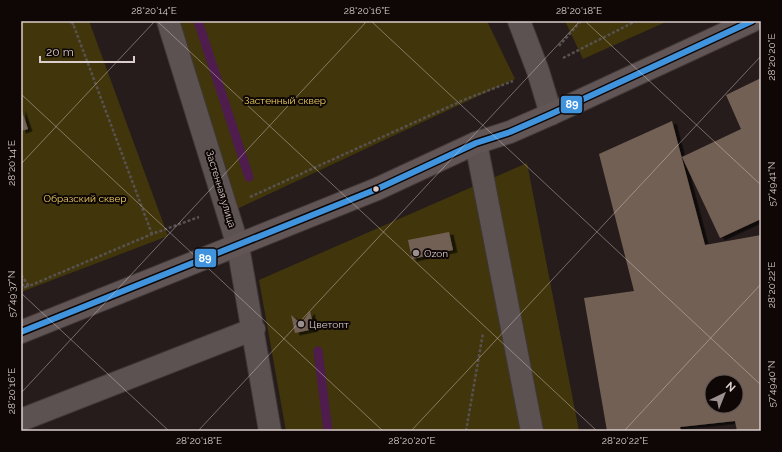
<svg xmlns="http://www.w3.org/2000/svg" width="782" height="452" viewBox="0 0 782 452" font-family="Raleway,sans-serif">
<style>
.green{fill:#41360b}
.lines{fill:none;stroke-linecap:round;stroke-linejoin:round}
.stream{stroke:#4e1c4d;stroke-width:9}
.building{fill:#726155;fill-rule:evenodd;filter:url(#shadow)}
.minor-casing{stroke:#403836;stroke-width:24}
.major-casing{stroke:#403836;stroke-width:24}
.path{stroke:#58514f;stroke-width:2.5;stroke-dasharray:3 2;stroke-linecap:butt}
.minor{stroke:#5b5251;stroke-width:22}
.major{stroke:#615556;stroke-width:22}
.bus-1-casing{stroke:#0e0706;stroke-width:9}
.bus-1{stroke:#4094de;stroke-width:6}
.ticks{fill:none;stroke:#dbcecc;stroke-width:1;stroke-opacity:0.45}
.bus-dot{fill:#dbcecc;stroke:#0e0706;stroke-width:1.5}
.poi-dot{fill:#9c908e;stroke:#0e0706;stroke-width:1.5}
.labels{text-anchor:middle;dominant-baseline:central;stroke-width:4;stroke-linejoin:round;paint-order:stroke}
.park-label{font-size:10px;fill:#f0d15d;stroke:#0e0706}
.street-label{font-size:10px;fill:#dbcecc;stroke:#0e0706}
.poi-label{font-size:10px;fill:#dbcecc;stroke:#0e0706;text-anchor:start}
.line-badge{stroke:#0e0706;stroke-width:1.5}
.badge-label{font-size:11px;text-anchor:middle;font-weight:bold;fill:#fff}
.neatline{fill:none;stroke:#dbcecc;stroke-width:1.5}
.ticks-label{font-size:10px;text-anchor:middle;fill:#dbcecc}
</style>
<defs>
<filter id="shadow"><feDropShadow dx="4.5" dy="2.5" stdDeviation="0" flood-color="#0009"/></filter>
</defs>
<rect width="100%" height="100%" fill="#261c1b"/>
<path class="green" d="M21,21H89L168,236L21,292Z
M176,21H487L515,79L237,209Z
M565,21H668L583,59Z
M527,163L579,431H286L259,280Z"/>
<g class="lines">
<path class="stream" d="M198,21L249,177
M318,351L328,431"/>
</g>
<path class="building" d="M761,78V219L720,238L682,157L741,129L726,95Z
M21,108L28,129L21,131Z
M672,121L705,245L761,235V431H737L735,421L680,427L681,431H607L584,298L634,291L599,154ZM712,382H736V406H712Z
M449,232L453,250L412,259L408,240Z
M310,311L314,329L295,333L291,315L301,324Z"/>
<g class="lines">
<g class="minor-casing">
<path id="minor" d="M168,21L238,246L270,431
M519,21L538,71L551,114
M476,143L532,431
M21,420L254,329"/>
</g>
<g class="major-casing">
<path id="major" d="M21,332L377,189L476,143L510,132L551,114L752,21"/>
</g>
<path class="path" d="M68,21L73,24L70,21
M72,21L152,234
M559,46L581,21
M563,58L636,21
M250,197L466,99L513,81
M21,275L29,286L152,234L199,217
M21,285L29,286L21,288
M466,431L483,333"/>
<use href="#minor" class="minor"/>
<use href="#major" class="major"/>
<g class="bus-1-casing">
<path id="bus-1" d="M21,332L377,189L476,143L510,132L551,114L752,21"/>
</g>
<use href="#bus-1" class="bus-1"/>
</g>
<path class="ticks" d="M157,21L597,431M371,21L761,385M585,21L761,185M21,94L383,431M21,164L155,21M21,293L169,431M21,393L367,21M198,431L580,21M411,431L761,56M624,431L761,284"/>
<circle class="bus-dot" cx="376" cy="189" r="3.5"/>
<g class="poi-dot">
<circle cx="416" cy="253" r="4"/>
<circle cx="301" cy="324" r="4"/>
</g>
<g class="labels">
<g class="park-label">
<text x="285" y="100">Застенный сквер</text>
<text x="85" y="198">Образский сквер</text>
</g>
<g class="street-label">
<text transform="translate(221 189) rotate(73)">Застенная улица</text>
</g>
<g class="poi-label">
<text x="424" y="253">Ozon</text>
<text x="309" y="324">Цветопт</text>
</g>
</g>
<g class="line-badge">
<rect x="560" y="95" width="23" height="19" rx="4" fill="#4094de"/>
<rect x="194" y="248" width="23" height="20" rx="4" fill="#4094de"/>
</g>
<g class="badge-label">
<text x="572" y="108">89</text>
<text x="205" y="262">89</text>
</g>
<rect width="782" height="452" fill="none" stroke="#0e0706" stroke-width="44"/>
<g transform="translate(724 394) rotate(43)"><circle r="19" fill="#0e0706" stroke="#605755"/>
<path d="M0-3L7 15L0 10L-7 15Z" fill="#9c908e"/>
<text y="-6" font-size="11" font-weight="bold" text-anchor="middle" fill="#dbcecc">N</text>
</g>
<path d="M40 56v6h94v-6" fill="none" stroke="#dbcecc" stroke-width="2"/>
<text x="46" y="56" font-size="12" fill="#dbcecc" stroke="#0e0706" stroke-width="3" paint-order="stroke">20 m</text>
<rect x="22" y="22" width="738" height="408" class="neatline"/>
<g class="ticks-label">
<text x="154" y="14">28°20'14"E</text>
<text x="367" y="14">28°20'16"E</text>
<text x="579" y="14">28°20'18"E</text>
<text transform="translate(771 57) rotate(-90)" y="4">28°20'20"E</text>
<text transform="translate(11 163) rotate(-90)" y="4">28°20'14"E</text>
<text transform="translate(771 184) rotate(-90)" y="4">57°49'41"N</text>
<text transform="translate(771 285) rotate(-90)" y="4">28°20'22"E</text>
<text transform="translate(11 294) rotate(-90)" y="4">57°49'37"N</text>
<text transform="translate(771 384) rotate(-90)" y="4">57°49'40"N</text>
<text transform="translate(11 391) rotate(-90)" y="4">28°20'16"E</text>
<text x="199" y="444">28°20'18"E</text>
<text x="412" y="444">28°20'20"E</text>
<text x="625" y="444">28°20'22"E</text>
</g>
</svg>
